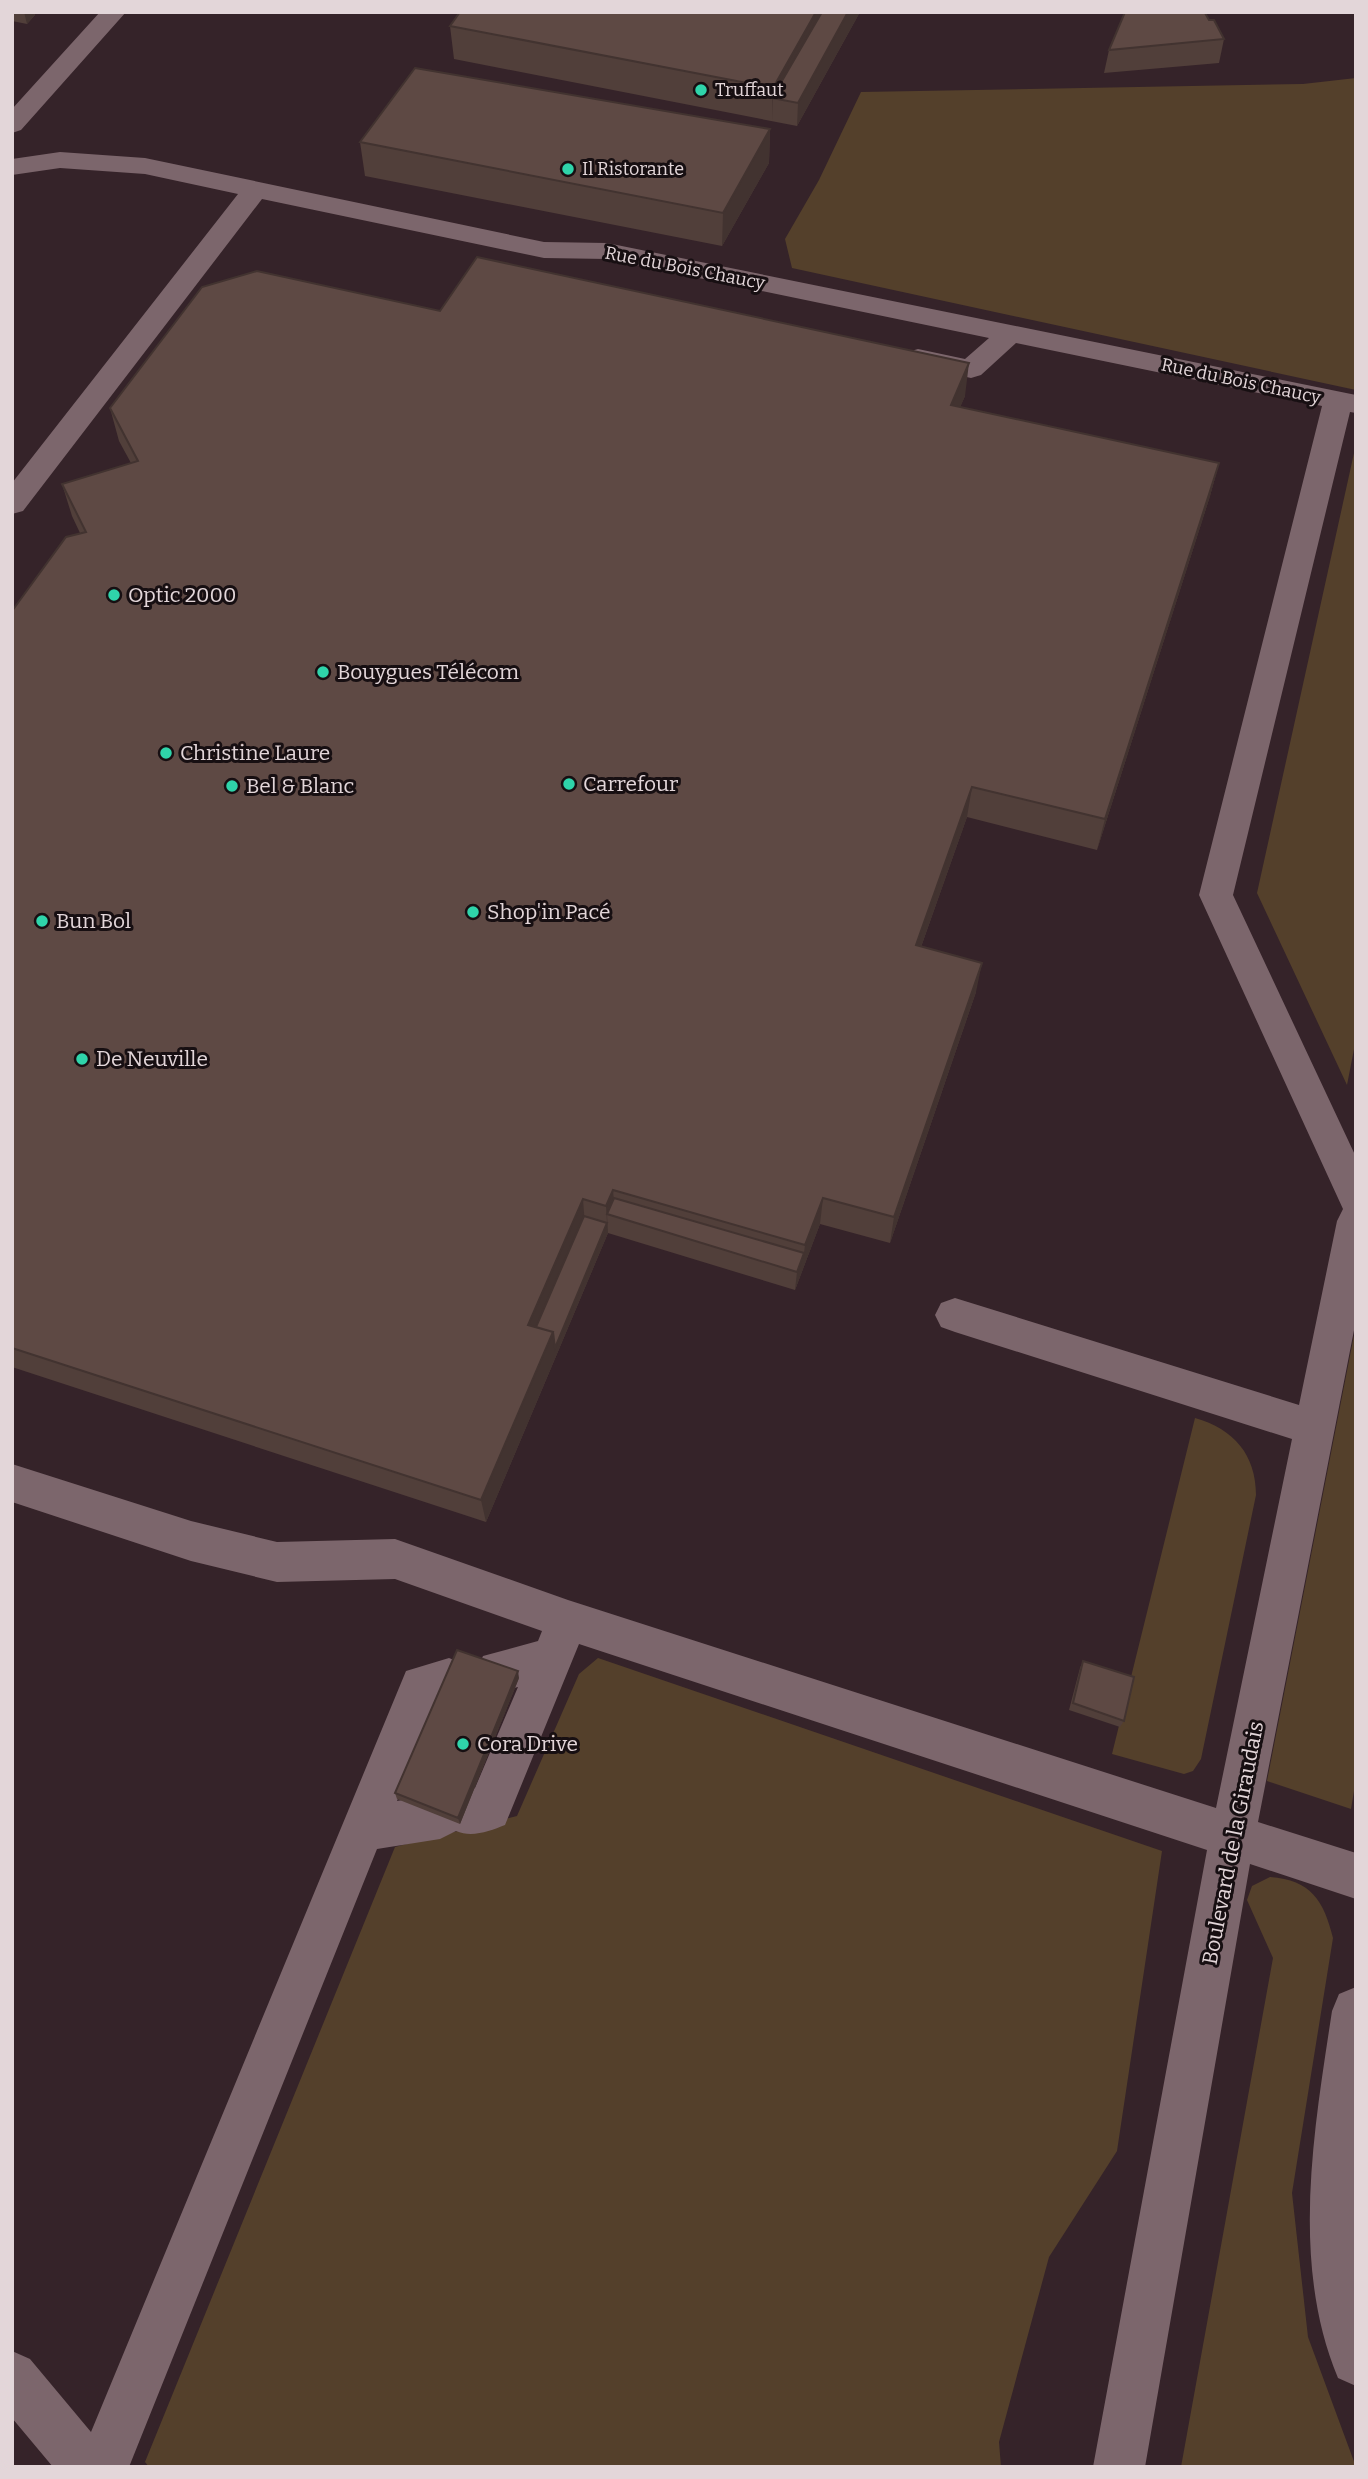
<svg xmlns="http://www.w3.org/2000/svg" width="1368" height="2479" viewBox="0 0 1368 2479" font-family="Bitter,serif">
<style>
.green{fill:#54402b}
.lines{fill:none;stroke-linecap:round;stroke-linejoin:round}
.minor{fill:#7c666c;fill-rule:evenodd}
.wall{fill:#513f3a}
.shaded-wall{fill:#423330}
.building{fill:#5e4944;stroke:#423330;stroke-width:2}
.poi-dot{fill:#2fd4aa;stroke:#170f12;stroke-width:2.5}
.labels{text-anchor:middle;dominant-baseline:central;stroke-width:6;stroke-linejoin:round;paint-order:stroke}
.far-poi-label{font-size:18px;fill:#e3d6d9;stroke:#170f12;text-anchor:start}
.far-street-label{font-size:18px;fill:#e3d6d9;stroke:#170f12}
.poi-label{font-size:21px;fill:#e3d6d9;stroke:#170f12;text-anchor:start}
.street-label{font-size:21px;fill:#e3d6d9;stroke:#170f12}
</style>
<rect width="100%" height="100%" fill="#352329"/>
<path class="green" d="M1356,78V390L792,268L785,239L819,180L861,92L1303,84Z
M1356,444V1039L1347,1085L1257,893Z
M1356,1325V1779L1351,1809L1267,1781Z
M1195,1418C1234,1429 1256,1455 1256,1495L1201,1759L1193,1771L1184,1774L1112,1754Z
M598,1658L1162,1851L1117,2151L1049,2257L999,2442L1001,2467H149L145,2462L395,1847L517,1816L579,1674Z
M1270,1877C1311,1880 1324,1901 1333,1938L1292,2193L1308,2337L1356,2467H1181L1273,1958L1247,1900L1252,1886Z"/>
<g class="lines">
<path class="minor" d="M100,12H126L21,130L12,133V109Z
M60,152L145,158L544,242L607,243L1356,395V413L1350,412L1233,895L1356,1157V1320L1258,1822L1356,1853V1899L1250,1864L1145,2467H1093L1207,1850L579,1644L505,1825C490,1831 472,1838 456,1831L440,1839L377,1849L129,2467H53L12,2418V2351L30,2359L91,2432L406,1671L449,1658L464,1664L471,1679L464,1694L436,1703L397,1801L440,1793L449,1797L475,1788L518,1687L498,1692L483,1686L476,1671L483,1656L538,1641L542,1631L395,1579L277,1582L191,1561L12,1502V1464L191,1521L277,1542L395,1539L568,1600L1216,1808L1292,1439L955,1332L941,1327L935,1315L941,1303L955,1298L1299,1405L1337,1221L1343,1209L1199,895L1322,406L1016,343L981,375L971,378L908,364L904,358L908,352L918,349L965,359L989,338L607,259L544,258L262,199L23,511L12,514V483L238,194L145,174L60,168L12,175V159Z
M1356,1987V2386L1338,2378C1290,2263 1314,2130 1332,2011L1339,1994Z"/>
</g>
<path class="wall" d="M12,12H34L35,15L27,24L12,21Z
M460,12H860L797,126L454,59L450,26Z
M1209,20L1224,39L1219,63L1104,73L1109,50Z
M770,129L769,163L722,246L365,176L360,142Z
M440,311L965,396L960,407L1219,463L1210,496L1097,850L967,817L921,947L976,992L890,1243L820,1224L795,1290L608,1233L486,1522L12,1367V611L80,533L72,516L62,484L131,463L119,441L110,408Z
M1083,1661L1124,1721L1120,1727L1069,1710L1080,1668Z
M519,1678L460,1824L397,1799L395,1793Z"/>
<path class="shaded-wall" d="M24,12H34L35,15L27,24Z
M816,12H833L772,98V121L773,88Z
M848,12H860L797,126L798,103Z
M770,129L769,163L722,246L723,213Z
M969,363L965,396L947,438L951,405Z
M1219,463L1210,496L1097,850L1105,819Z
M972,787L967,817L911,975L916,945Z
M982,963L976,992L890,1243L894,1217Z
M613,1190L615,1216L607,1214L608,1233L486,1522L481,1500L553,1332L607,1223L606,1206Z
M823,1198L820,1224L795,1290L797,1272L804,1253L805,1245Z
M583,1199L585,1226L535,1342L528,1325Z
M518,1671L519,1678L460,1824L458,1818Z"/>
<path class="building" d="M460,12H816L773,88L450,26Z
M822,12H848L798,103L772,98Z
M1125,12L1205,13L1209,20H1214L1224,39L1109,50Z
M415,68L770,129L723,213L360,142Z
M477,257L969,363L951,405L1219,463L1105,819L972,787L916,945L982,963L894,1217L823,1198L805,1245L613,1190L606,1206L583,1199L528,1325L553,1332L481,1500L12,1348V611L66,537L86,532L62,484L138,461L110,408L202,287L257,271L440,311Z
M614,1198L804,1253L797,1272L607,1214Z
M584,1216L607,1223L555,1348L553,1332L536,1327Z
M457,1650L518,1671L458,1818L395,1793Z
M1083,1661L1134,1677L1124,1721L1073,1703Z"/>
<g class="poi-dot">
<circle cx="701" cy="90" r="7"/>
<circle cx="568" cy="169" r="7"/>
<circle cx="114" cy="595" r="7"/>
<circle cx="323" cy="672" r="7"/>
<circle cx="166" cy="753" r="7"/>
<circle cx="569" cy="784" r="7"/>
<circle cx="232" cy="786" r="7"/>
<circle cx="473" cy="912" r="7"/>
<circle cx="42" cy="921" r="7"/>
<circle cx="82" cy="1059" r="7"/>
<circle cx="463" cy="1744" r="7"/>
</g>
<g class="labels">
<g class="far-poi-label">
<text x="715" y="90">Truffaut</text>
<text x="582" y="169">Il Ristorante</text>
</g>
<g class="far-street-label">
<text transform="translate(685 268) rotate(11)">Rue du Bois Chaucy</text>
<text transform="translate(1241 381) rotate(12)">Rue du Bois Chaucy</text>
</g>
<g class="poi-label">
<text x="128" y="595">Optic 2000</text>
<text x="337" y="672">Bouygues Télécom</text>
<text x="180" y="753">Christine Laure</text>
<text x="583" y="784">Carrefour</text>
<text x="246" y="786">Bel &amp; Blanc</text>
<text x="487" y="912">Shop'in Pacé</text>
<text x="56" y="921">Bun Bol</text>
<text x="96" y="1059">De Neuville</text>
<text x="477" y="1744">Cora Drive</text>
</g>
<g class="street-label">
<text transform="translate(1233 1843) rotate(-79)">Boulevard de la Giraudais</text>
</g>
</g>
<rect width="1368" height="2479" fill="none" stroke="#e3d6d9" stroke-width="28"/>
</svg>
